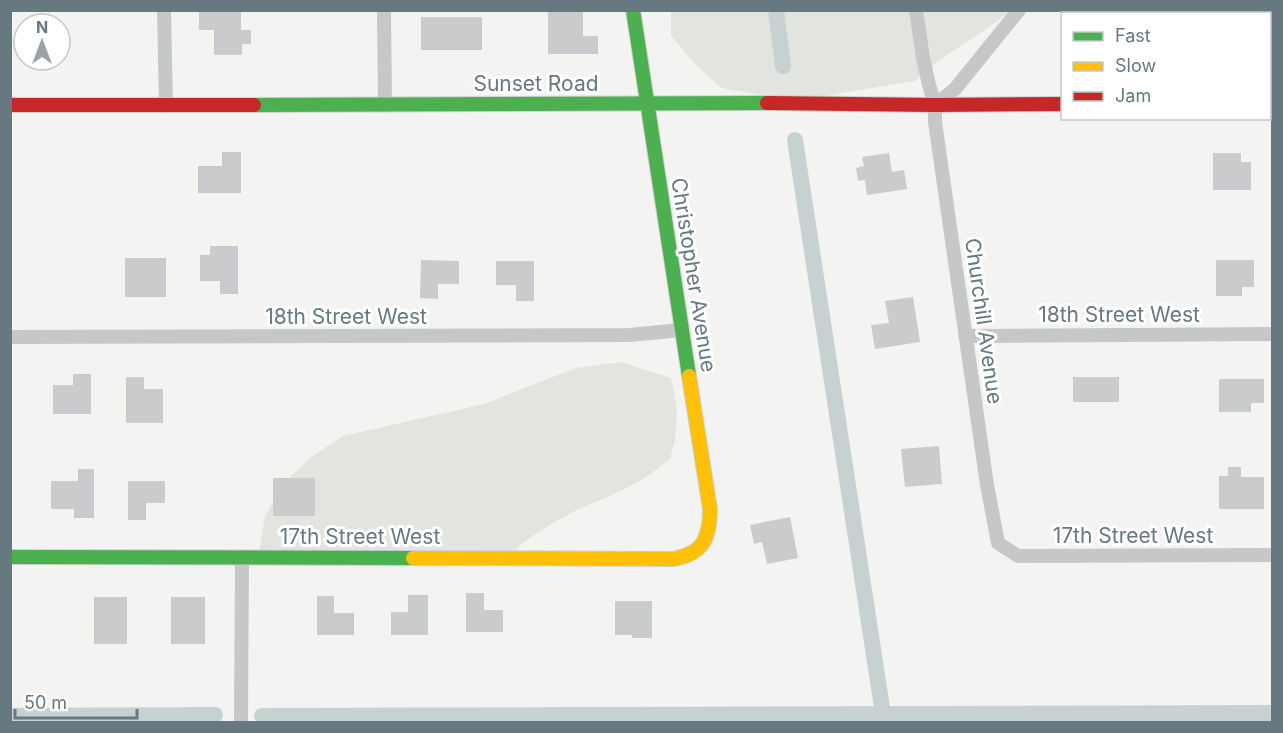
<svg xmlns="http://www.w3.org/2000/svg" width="1283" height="733" viewBox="0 0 1283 733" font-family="Inter,sans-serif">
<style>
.green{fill:#e2e5df}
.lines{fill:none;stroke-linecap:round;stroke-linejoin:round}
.canal{stroke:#c8d1d2;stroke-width:16}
.building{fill:#cacbcc}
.fast-casing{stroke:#cfd0d0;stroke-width:16}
.slow-casing{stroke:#cfd0d0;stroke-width:16}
.jam-casing{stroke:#cfd0d0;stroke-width:16}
.street{stroke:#c6c8c8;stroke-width:14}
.fast{stroke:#4caf50;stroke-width:14}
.slow{stroke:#ffc107;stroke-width:14}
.jam{stroke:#c62828;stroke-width:14}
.labels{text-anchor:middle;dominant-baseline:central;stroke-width:6;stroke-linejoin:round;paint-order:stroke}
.street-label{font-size:21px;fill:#667880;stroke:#fff}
</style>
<rect width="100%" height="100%" fill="#f3f3f2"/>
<path class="green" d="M671,11H1011L982,32L938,61L915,81L811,98H779L721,88L694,63L671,36Z
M621,362L671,378L677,410L675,440L670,459C659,467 648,477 636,483C617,494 597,501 577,510C555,521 533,534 515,550L259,551L265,517L282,485L310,458L343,436L484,404L576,368Z"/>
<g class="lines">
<path class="canal" d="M776,10L783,66
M795,140L883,714
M10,716L215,715
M262,716L1272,713"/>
</g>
<path class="building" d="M199,12H241V30H251V44H242V55H214V30H199Z
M548,12H583V36H598V54H548Z
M421,17H482V50H421Z
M222,152H241V193H198V166H222Z
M889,153L892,172L904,170L907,189L867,195L865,180L858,181L856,168L864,166L862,157Z
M1213,153H1241V162H1251V190H1213Z
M210,246H238V294H220V281H200V255H210Z
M125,258H166V297H125Z
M421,260L459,261V284H438V299L420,298Z
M1216,260H1254V287H1242V296H1216Z
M496,261H534V301H516V285H496Z
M913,297L920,342L875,349L871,325L889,323L885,301Z
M73,374H91V414H53V385H73Z
M126,377H144V389H163V423H126Z
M1073,377H1119V402H1073Z
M1219,379H1264V403H1251V412H1219Z
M939,446L942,484L905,487L901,449Z
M1228,467H1241V477H1264V509H1219V476H1228Z
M78,469H94V518H74V509H51V481H78Z
M273,478H315V516H273Z
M128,481H165V503H146V520H128Z
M790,517L798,558L767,564L762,542L754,544L750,525Z
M466,593H484V610H503V632H466Z
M408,595H428V635H391V612H408Z
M317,596H334V613H354V635H317Z
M94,597H127V644H94Z
M171,597H205V644H171Z
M615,601H652V638H632V635H615Z"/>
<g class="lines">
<g class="fast-casing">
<path id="fast" d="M633,10L689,376
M254,105L767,103
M10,557L413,558"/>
</g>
<g class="slow-casing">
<path id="slow" d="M413,558L673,559C703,554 710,538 710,509L689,376"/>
</g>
<g class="jam-casing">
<path id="jam" d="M767,103L935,105L1062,104
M10,105H254"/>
</g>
<path class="street" d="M164,10L166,106
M384,10L385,104
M916,10L923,58L929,85L935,105V122L987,485L998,543L1018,556L1272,555
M1270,103H1272
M935,105L955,89L1019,10
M965,336L1272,334
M10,337L629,335L681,330
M241,722L242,557"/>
<use href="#fast" class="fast"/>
<use href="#slow" class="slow"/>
<use href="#jam" class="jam"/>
</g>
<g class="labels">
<g class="street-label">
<text x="536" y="83">Sunset Road</text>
<text transform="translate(694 275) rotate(81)">Christopher Avenue</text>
<text x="1119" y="314">18th Street West</text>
<text x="346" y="316">18th Street West</text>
<text transform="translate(984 321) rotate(82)">Churchill Avenue</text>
<text x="1133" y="535">17th Street West</text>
<text x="360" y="536">17th Street West</text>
</g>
</g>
<rect width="1283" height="733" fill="none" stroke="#667880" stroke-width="24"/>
<rect x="1061" y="12" width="210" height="108" fill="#ffffff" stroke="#c2c9cc" stroke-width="1.5"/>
<rect x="1073" y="32" width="30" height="9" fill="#4caf50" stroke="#c2c9cc" stroke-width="1.5"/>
<text x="1115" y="42" font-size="18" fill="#667880">Fast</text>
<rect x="1073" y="62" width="30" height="9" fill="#ffc107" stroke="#c2c9cc" stroke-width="1.5"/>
<text x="1115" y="72" font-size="18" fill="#667880">Slow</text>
<rect x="1073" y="92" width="30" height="9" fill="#c62828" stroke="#c2c9cc" stroke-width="1.5"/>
<text x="1115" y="102" font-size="18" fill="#667880">Jam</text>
<g transform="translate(42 42)"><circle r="28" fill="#ffffff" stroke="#c2c9cc" stroke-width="1.5"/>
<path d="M0-4.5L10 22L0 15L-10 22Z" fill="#97a3a8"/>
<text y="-9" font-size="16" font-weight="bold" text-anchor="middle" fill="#667880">N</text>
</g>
<path d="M15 709v9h122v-9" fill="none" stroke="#667880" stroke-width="3"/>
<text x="24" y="709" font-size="18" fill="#667880" stroke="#ffffff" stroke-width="4.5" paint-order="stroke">50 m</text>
</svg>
